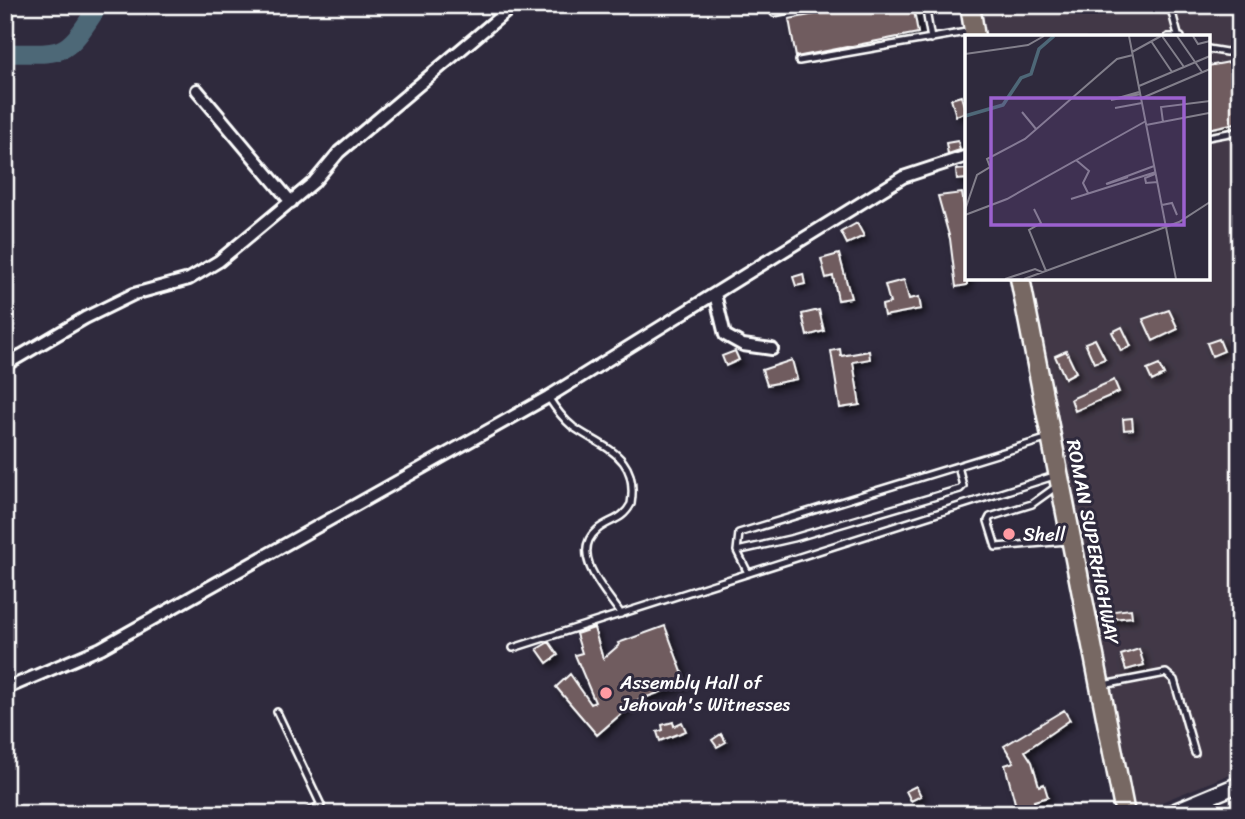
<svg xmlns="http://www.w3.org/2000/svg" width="1245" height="819" viewBox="0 0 1245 819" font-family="Sriracha,sans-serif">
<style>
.built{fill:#423947}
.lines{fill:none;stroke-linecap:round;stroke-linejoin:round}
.river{stroke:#4e6777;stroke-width:19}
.building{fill:#705b5f;stroke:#fff;stroke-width:2;filter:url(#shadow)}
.service-casing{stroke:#fff;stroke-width:10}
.minor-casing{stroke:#fff;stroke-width:16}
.tertiary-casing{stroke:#fff;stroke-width:19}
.primary-casing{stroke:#fff;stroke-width:23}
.service{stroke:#2f2a3d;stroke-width:5}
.minor{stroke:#2f2a3d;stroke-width:10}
.tertiary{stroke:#2f2a3d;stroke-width:14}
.primary{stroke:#776864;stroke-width:18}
.poi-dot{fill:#ff9aa2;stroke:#2f2a3d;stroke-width:2.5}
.labels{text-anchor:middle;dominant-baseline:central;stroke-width:6;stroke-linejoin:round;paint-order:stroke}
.poi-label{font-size:19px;fill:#fff;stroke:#2f2a3d;text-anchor:start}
.street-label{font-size:19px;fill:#fff;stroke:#2f2a3d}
.inset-river{fill:none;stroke:#4e6777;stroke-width:3.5}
.inset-road{fill:none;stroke:#827f8b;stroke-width:2}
.view{fill:#9c61cf;fill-opacity:0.15;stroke:#9c61cf;stroke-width:3.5}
.inset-edge{fill:none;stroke:#fff;stroke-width:3.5}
</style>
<defs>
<filter id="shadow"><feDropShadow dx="4" dy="4" stdDeviation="3.5" flood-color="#0009"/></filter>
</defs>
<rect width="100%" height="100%" fill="#2f2a3d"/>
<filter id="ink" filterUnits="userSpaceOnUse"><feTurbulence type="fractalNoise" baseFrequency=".0143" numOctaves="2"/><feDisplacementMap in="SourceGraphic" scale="14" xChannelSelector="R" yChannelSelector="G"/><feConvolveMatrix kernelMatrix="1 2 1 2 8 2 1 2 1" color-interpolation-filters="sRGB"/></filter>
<g filter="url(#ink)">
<path class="built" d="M970,5H1240V770L1132,814L1022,278H1208V37H976Z"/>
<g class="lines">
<path class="river" d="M5,53C67,54 65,57 99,5"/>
</g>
<path class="building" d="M863,5H913L918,33L796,57L789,19Z
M1235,61L1240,86V122L1208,129V66Z
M961,96L966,112L956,116L951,99Z
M958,141L960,150L948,154L946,143Z
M967,169V179L957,180L956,170Z
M962,193L967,223V285L956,287L950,239L938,196Z
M857,223L864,236L847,244L841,232Z
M839,254L851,298L838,300L833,276L826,278L821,259Z
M803,274L805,284L796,286L793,277Z
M904,280L909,299L919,297L921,309L884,316L882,305L890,303L885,285Z
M819,310L824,331L807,336L802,314Z
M1169,310L1178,329L1153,341L1143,319Z
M1122,327L1131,346L1121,351L1112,332Z
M1095,339L1105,359L1094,363L1085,343Z
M1219,339L1224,351L1212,356L1207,343Z
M840,349L841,356L869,351L870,359L853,362L860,405L840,408L831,351Z
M735,351L739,360L726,366L722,356Z
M1066,351L1076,372L1065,378L1055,356Z
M792,360L797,379L767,385L762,370Z
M1159,365L1164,375L1152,381L1147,370Z
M1114,380L1119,392L1075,411L1071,399Z
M1132,418L1133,429L1124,430L1123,419Z
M1131,609L1132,617L1112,619V623L1104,625L1103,619L1099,620L1097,613Z
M665,626L686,683L636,701L597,735L556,687L570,674L591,704L595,702L575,655L582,653L576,634L594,628L603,659L619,645L618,643Z
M549,642L558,655L547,663L537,649Z
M1139,649L1144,665L1126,670L1121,655Z
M1064,710L1070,720L1025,751L1032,762L1039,786L1044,784L1048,797L1034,801L1038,814H1018L1005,765L1014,762L1004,746Z
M673,722L674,726L682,722L686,731L660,741L657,732L663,730L662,725Z
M721,734L726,742L717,747L712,740Z
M916,786L921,796L911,801L906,791Z"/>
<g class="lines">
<g class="service-casing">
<path id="service" d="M773,5L774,13L814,5
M925,5L931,39
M1170,5L1178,35
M1168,37H1181
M1208,49L1226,52L1240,50
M799,61L972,31
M1208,137L1240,131
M548,397C555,408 563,419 573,427C605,449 639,455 631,504C622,521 610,519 597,530C568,554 608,594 621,614
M1057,486L1032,504L990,517L988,521L996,547L1067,541
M737,551L794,538L960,489L963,486L958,466
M748,573L737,551L739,533L1049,438
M513,648L1054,476
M1103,685L1166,673L1174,680L1195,753
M277,712L321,805L304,814"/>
</g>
<g class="minor-casing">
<path id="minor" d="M197,90L291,202
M715,294L725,335L743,345L772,349
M5,365L85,318L134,294L189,279L219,261L314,182L339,152L514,5
M5,689L101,648L548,397L903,177L967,156"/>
</g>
<g class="tertiary-casing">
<path id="tertiary" d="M1168,814L1240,784"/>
</g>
<g class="primary-casing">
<path id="primary" d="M970,5L975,37
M1020,278L1125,814"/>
</g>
<use href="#service" class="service"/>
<use href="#minor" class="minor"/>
<use href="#tertiary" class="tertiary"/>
<use href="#primary" class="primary"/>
</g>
</g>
<g class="poi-dot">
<circle cx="1009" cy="534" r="7"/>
<circle cx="606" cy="693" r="7"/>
</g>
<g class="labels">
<g class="poi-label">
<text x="1023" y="534">Shell</text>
<text x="620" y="682">Assembly Hall of<tspan x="620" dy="22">Jehovah's Witnesses</tspan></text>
</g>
<g class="street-label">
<text transform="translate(1093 542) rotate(79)">ROMAN SUPERHIGHWAY</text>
</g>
</g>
<g transform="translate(965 35)">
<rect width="245" height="245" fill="#2f2a3d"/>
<path class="inset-river" d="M0,81L38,70L56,43L66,39L74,14L89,1"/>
<path class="inset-road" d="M164,1L211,244M197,1L219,32M212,1L237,37M228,1L233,9L245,6M186,6L207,37M167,17L196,1M0,19L63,10L79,1M174,51L245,21M174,57L146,65L176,59M177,63L245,34M150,73L177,68M57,77L71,94M198,87L196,72L245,66M181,90L244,78M111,125L124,136L118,148L123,158M190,139L180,143L181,148L193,147M141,149L189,131M142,149L163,142M106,164L191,137M197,170L207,168L212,180M69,174L76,188L64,195L81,236M0,175L12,140L25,132L22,124L60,104L152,24L168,20M0,180L42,164L181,86M40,244L70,234L77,237M59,244L214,187L245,167"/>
<path class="view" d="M26,63H219V190H26Z"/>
<rect width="245" height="245" class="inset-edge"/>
</g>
<rect width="1245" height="819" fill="none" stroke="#2f2a3d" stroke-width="28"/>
<rect x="14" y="14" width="1217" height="791" fill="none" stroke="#fff" stroke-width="2.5" filter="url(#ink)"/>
</svg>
